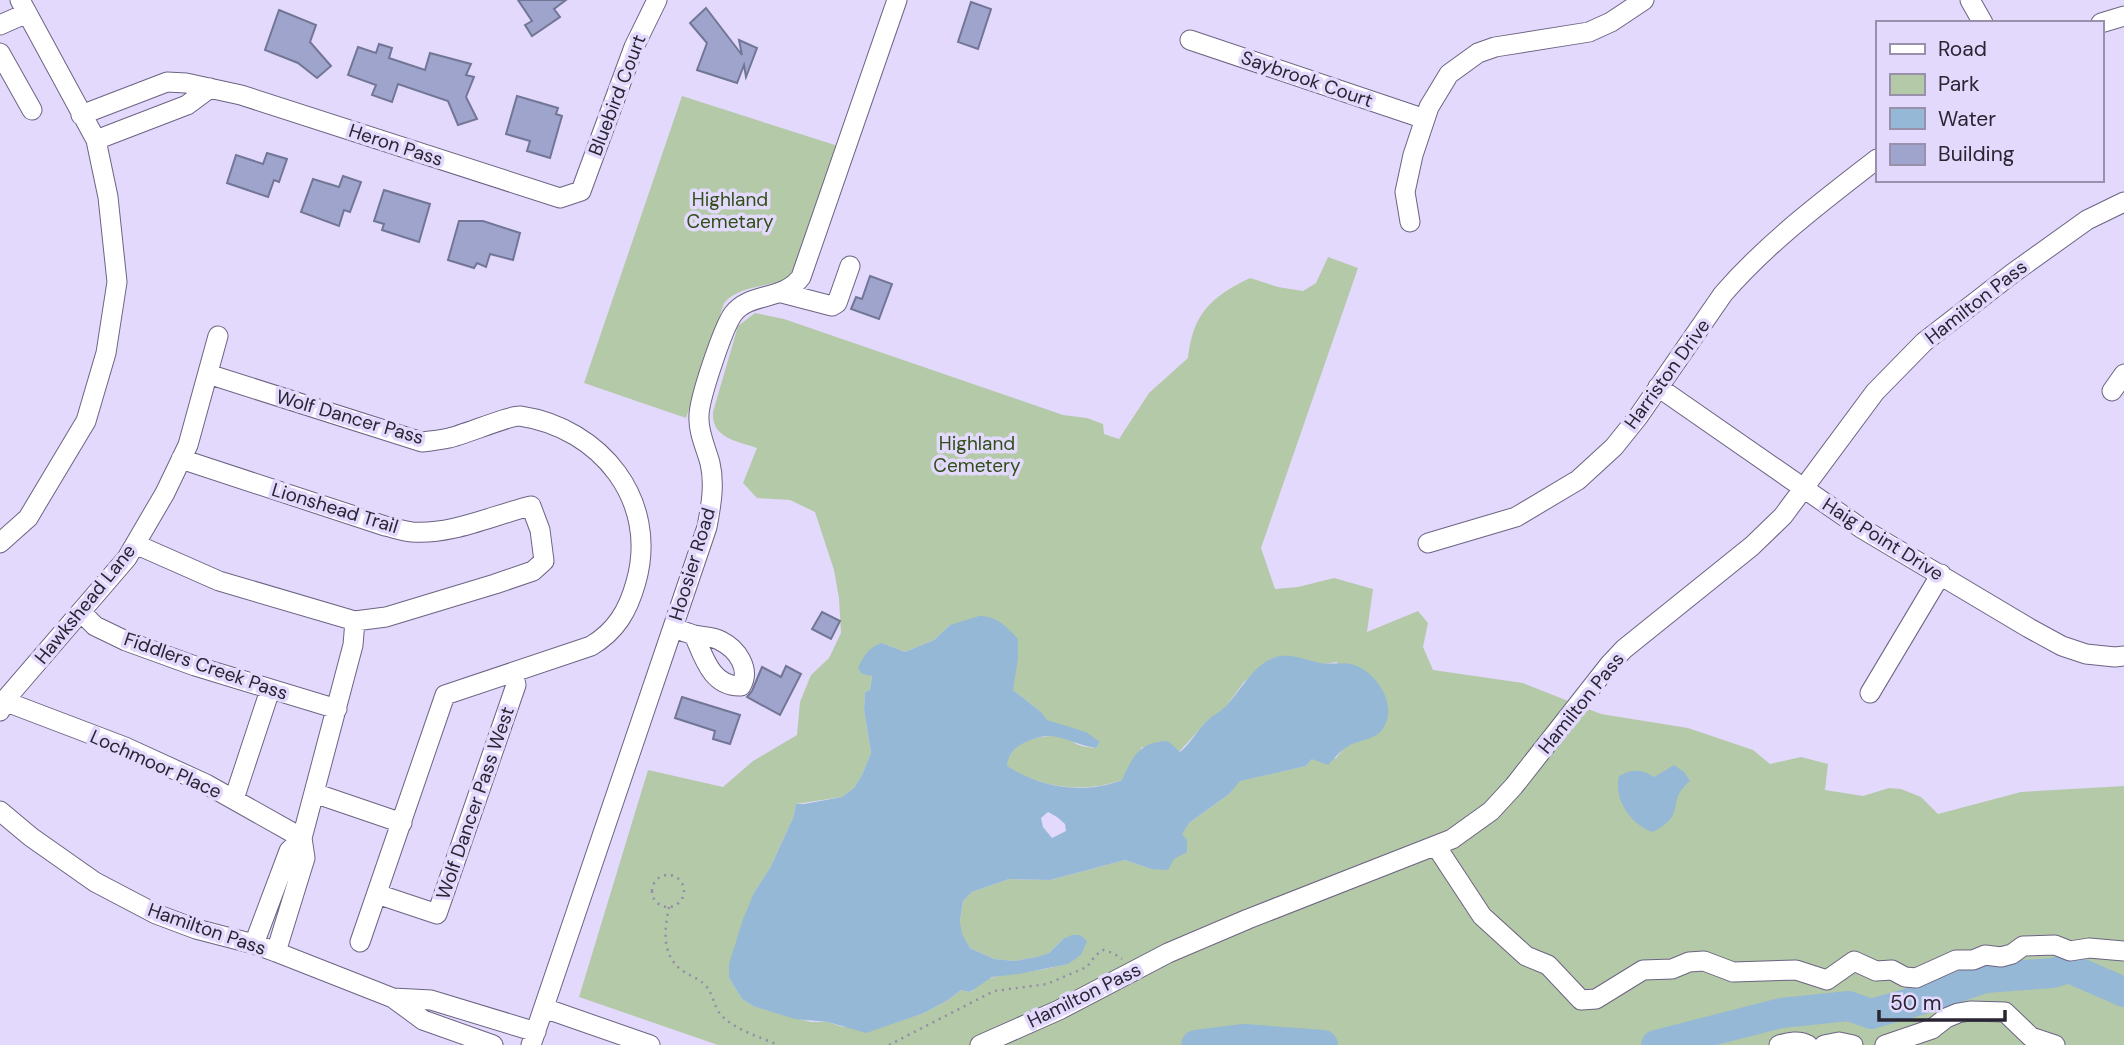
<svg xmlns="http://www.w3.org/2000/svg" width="2124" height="1045" viewBox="0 0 2124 1045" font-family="'DM Sans',sans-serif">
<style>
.green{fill:#b4c9a7;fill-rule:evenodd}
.water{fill:#95b8d7;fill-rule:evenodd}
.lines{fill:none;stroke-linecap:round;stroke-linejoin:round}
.river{stroke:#95b8d7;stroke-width:30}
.building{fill:#9fa4cc;stroke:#727696;stroke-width:2}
.minor-casing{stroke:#6c6382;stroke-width:21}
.path{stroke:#948da7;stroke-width:2.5;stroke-dasharray:2 5;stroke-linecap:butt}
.minor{stroke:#fff;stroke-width:19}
.labels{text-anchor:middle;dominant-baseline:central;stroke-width:7;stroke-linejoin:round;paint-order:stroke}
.street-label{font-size:19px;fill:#292532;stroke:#e3d9fd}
.park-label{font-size:19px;fill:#314e17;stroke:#e3d9fd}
</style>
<rect width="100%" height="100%" fill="#e3d9fd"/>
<path class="green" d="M682,96L838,146L794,274C774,289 741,283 724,303L686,418L584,383Z
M1328,257L1358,268L1261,548L1275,589L1298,587L1334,578L1373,589L1367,632L1418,611L1428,623L1423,647L1433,670L1523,683L1601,714L1688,728L1753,750L1770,764L1801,757L1828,764L1825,790L1863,796L1889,788L1901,789L1921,797L1938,814L2021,792L2124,786V1045H718L579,997L648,770L723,787L753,761L797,735L800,702L811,675L829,658L841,633L839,598L834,570L815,512L790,500L757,498L743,483L757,448C737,441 711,438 713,412L738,326L755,313L784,319L1063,415L1087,418L1103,424L1104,434L1119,439L1149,393L1188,358C1193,313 1211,297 1250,278L1278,287L1303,291L1316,283ZM950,625L1013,690L1041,712L1046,720L1100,742L1096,748C1090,747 1084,747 1079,745C1073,743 1071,739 1065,737C1042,733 1011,740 1006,766C1041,788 1083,794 1122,780L1142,747L1179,752L1208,720L1224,709L1244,682L1272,658L1286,656L1323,664L1337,662L1360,741L1345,747L1336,758L1312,759L1306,766L1239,781L1229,794L1189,823L1151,869L1125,860L1050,880L1009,879L972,892L963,901L960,921L961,934L970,948L994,959L1015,961L1038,957L1049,953L1063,939L1081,955C1053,974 1025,969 994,977C986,979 977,986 971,992L961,990L948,1000L924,1013L905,1019L843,1027L828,1022H811L753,1006L742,999L729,978L755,891L770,868L793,818L796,804L842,797L854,788L862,775L871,753L864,710L865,692L870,690L872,675L882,643L905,652L934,640Z"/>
<path class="water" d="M979,616C997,616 1006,626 1018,639V659L1013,690L1041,712L1047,720L1086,732L1100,742L1096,748C1065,743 1055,726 1022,744C1013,749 1008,756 1007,766C1041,788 1083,795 1122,780C1133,756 1139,742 1168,741L1180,752C1191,743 1198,729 1208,720C1213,715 1220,712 1225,707C1240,692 1252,666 1273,658C1289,652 1305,660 1320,663C1332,665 1345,661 1357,666C1378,675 1397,705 1384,727C1376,741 1359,739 1347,747C1340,751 1334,759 1328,765L1312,759L1306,766L1240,781L1229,794L1189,823L1182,834L1187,840V852L1174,859L1168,870L1151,869L1125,860L1050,880L1009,879L972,892L963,901L960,921L962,934L970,948L994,959L1015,961L1037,957L1049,953L1063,939L1072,935H1080L1087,941L1081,955L1068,964L1019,974L992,977L970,992L961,990L948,1000L924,1013L866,1033L828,1022L795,1019L753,1006L742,999L729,978V964L743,919L755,891L770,868L793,818L796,804H804L842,797L854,788L862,775L871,753L864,710L865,692L870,690L872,676L862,674L858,668C864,655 868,648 882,643L905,652L934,640L950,625ZM1048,812L1057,817L1065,824L1066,831L1052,838L1043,827L1041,818Z
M1674,765L1684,772L1690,781C1664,803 1689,813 1653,832C1631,825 1613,799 1619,776C1633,769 1641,769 1654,777Z"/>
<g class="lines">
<path class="river" d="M1196,1045L1244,1039L1323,1045
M1656,1045L1781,1013L1849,1006L1871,1014L1920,1000L1985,978L2053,973L2069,968L2124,992"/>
</g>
<path class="building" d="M518,0H566L554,9L560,17L532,36L525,25L532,21Z
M971,2L991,9L978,49L958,42Z
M706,8L742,55L739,40L757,48L746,77L744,65L737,83L697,70L707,43L690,23Z
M279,10L316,25L310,42L331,66L317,78L298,63L265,50Z
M379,44L392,48L389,58L425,70L430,53L471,64L466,75L474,77L466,97L477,119L458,125L448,101L398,84L392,102L372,95L376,85L348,75L358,47L376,53Z
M517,96L558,108L556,114L562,116L550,158L527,151L530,141L506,134Z
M267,153L287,159L279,182L274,180L268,197L227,183L236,155L263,164Z
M343,176L361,182L350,212L344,210L339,226L301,212L313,179L339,187Z
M384,190L430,204L419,242L382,230L384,224L374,221Z
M459,221H483L520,233L513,260L490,254L486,267L477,263L474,268L448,260Z
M870,276L892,284L879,319L851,309L856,297L862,299Z
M822,612L840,621L831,639L812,629Z
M786,666L801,674L780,715L747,697L752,691L762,667L781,677Z
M682,697L740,715L730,744L713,739L715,731L675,718Z"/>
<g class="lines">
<g class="minor-casing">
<path id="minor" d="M1970,0L1983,23
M2101,23L2124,16
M0,25L27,13
M1190,40L1425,119
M0,53L32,110
M81,115L167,82L186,83L241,95L560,198L581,191L634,47L657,0
M96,140L187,105L210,88
M1410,222L1405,192L1413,155L1429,107L1449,74L1478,53L1495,47L1589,32L1611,22L1644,0
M782,293L832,306L837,303L850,266
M208,374L422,442C431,441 440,440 449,438C463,435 511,415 520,416C601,428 659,501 636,582C628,611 616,631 591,646L445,695L360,942
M1658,387L1861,528L2029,628L2062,646L2086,654L2115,657L2124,656
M2112,391L2124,374
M0,543L28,518L86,421L106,353L117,282L108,197L96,140L20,0
M1428,543L1516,517L1578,480L1614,447L1638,417L1723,294C1768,242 1823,201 1877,159
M135,544L219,581L355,621L386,617L495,584L533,571L544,561L540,530L531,506C493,515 452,535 412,532C403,531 394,528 385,526L181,459
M81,612L95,626L126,641L195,666L337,709
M673,627C679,630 687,633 694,635C703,637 713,636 721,641C737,649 751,669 741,686C712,687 704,658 694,635
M1870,693L1941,574
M4,701L125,747L206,784L302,838
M0,711L4,701L127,558L165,493L188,445L218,336
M314,793L402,823
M234,799L270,690
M0,811L31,837L95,882L156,914L196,929L254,944L276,952L393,998L423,1020L493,1045
M1436,846L1482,916L1526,956L1548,965L1581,1000L1596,999L1643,970L1672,969L1689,962L1704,961L1733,972L1796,970L1827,980L1854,961L1876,971L1892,970L1905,977L1916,978L1956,960H1973L1985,955L2001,957L2012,954L2023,946L2055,945L2070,951L2089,948L2124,951
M377,894L437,914L516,685L513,672
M254,944L289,851L302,838
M276,952L305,858L302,838L353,645L355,621
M393,998L431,1000L536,1032
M544,1008L650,1045
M531,1045L707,527C711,506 715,484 710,463C706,448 698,432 699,416C699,399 723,328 733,314C749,292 784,301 801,277L897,0
M980,1045L1059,1010L1168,953L1248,919L1452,839L1491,811L1514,786L1609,665L1624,649L1752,546L1783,516L1875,392L1924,342L2013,273L2087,220L2124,202
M1779,1045C1789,1042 1799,1040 1808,1045
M1824,1045L1839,1042L1853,1045
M1885,1045L1932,1029L1946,1018L1958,1013L1970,1011L2005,1012L2031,1037L2055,1045"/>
</g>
<path class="path" d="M652 891a16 16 0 1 1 32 0a16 16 0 1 1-32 0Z
M669,907C665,927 661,952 679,968C687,975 699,978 706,986C713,994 714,1007 721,1015C735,1030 760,1037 778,1045
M889,1045L994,991L1047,984L1087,967L1095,956L1103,950L1113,953L1122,959"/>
<use href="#minor" class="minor"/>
</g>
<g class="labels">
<g class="street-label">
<text transform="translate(1307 79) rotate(19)">Saybrook Court</text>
<text transform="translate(617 95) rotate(-69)">Bluebird Court</text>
<text transform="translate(396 145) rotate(18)">Heron Pass</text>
<text transform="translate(1976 302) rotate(-38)">Hamilton Pass</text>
<text transform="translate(1667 374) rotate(-54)">Harriston Drive</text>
<text transform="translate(350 417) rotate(16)">Wolf Dancer Pass</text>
<text transform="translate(335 508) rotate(17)">Lionshead Trail</text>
<text transform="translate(1883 539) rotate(32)">Haig Point Drive</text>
<text transform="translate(692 564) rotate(-73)">Hoosier Road</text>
<text transform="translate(85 604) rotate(-51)">Hawkshead Lane</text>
<text transform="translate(206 666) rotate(19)">Fiddlers Creek Pass</text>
<text transform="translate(1581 703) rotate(-51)">Hamilton Pass</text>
<text transform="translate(156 764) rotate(24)">Lochmoor Place</text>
<text transform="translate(475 803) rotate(-71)">Wolf Dancer Pass West</text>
<text transform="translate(207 929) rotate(19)">Hamilton Pass</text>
<text transform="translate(1084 995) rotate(-26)">Hamilton Pass</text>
</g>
<g class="park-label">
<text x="730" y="199">Highland<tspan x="730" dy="22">Cemetary</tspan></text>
<text x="977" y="443">Highland<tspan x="977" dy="22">Cemetery</tspan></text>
</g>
</g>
<rect x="1876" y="21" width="228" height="161" fill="#e3d9fd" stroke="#9991ac" stroke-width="2"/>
<rect x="1890" y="44" width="35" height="10" fill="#ffffff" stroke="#9991ac" stroke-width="2"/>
<text x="1938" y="56" font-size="21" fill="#292532">Road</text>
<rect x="1890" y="74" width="35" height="21" fill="#b4c9a7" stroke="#9991ac" stroke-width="2"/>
<text x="1938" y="91" font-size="21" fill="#292532">Park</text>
<rect x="1890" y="108" width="35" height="21" fill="#95b8d7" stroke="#9991ac" stroke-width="2"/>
<text x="1938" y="126" font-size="21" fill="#292532">Water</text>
<rect x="1890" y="144" width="35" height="21" fill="#9fa4cc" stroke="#9991ac" stroke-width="2"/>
<text x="1938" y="161" font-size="21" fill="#292532">Building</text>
<path d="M1879 1010v10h126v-10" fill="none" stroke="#292532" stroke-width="3.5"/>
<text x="1890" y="1010" font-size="21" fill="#292532" stroke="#e3d9fd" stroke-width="5" paint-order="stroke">50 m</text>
</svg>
